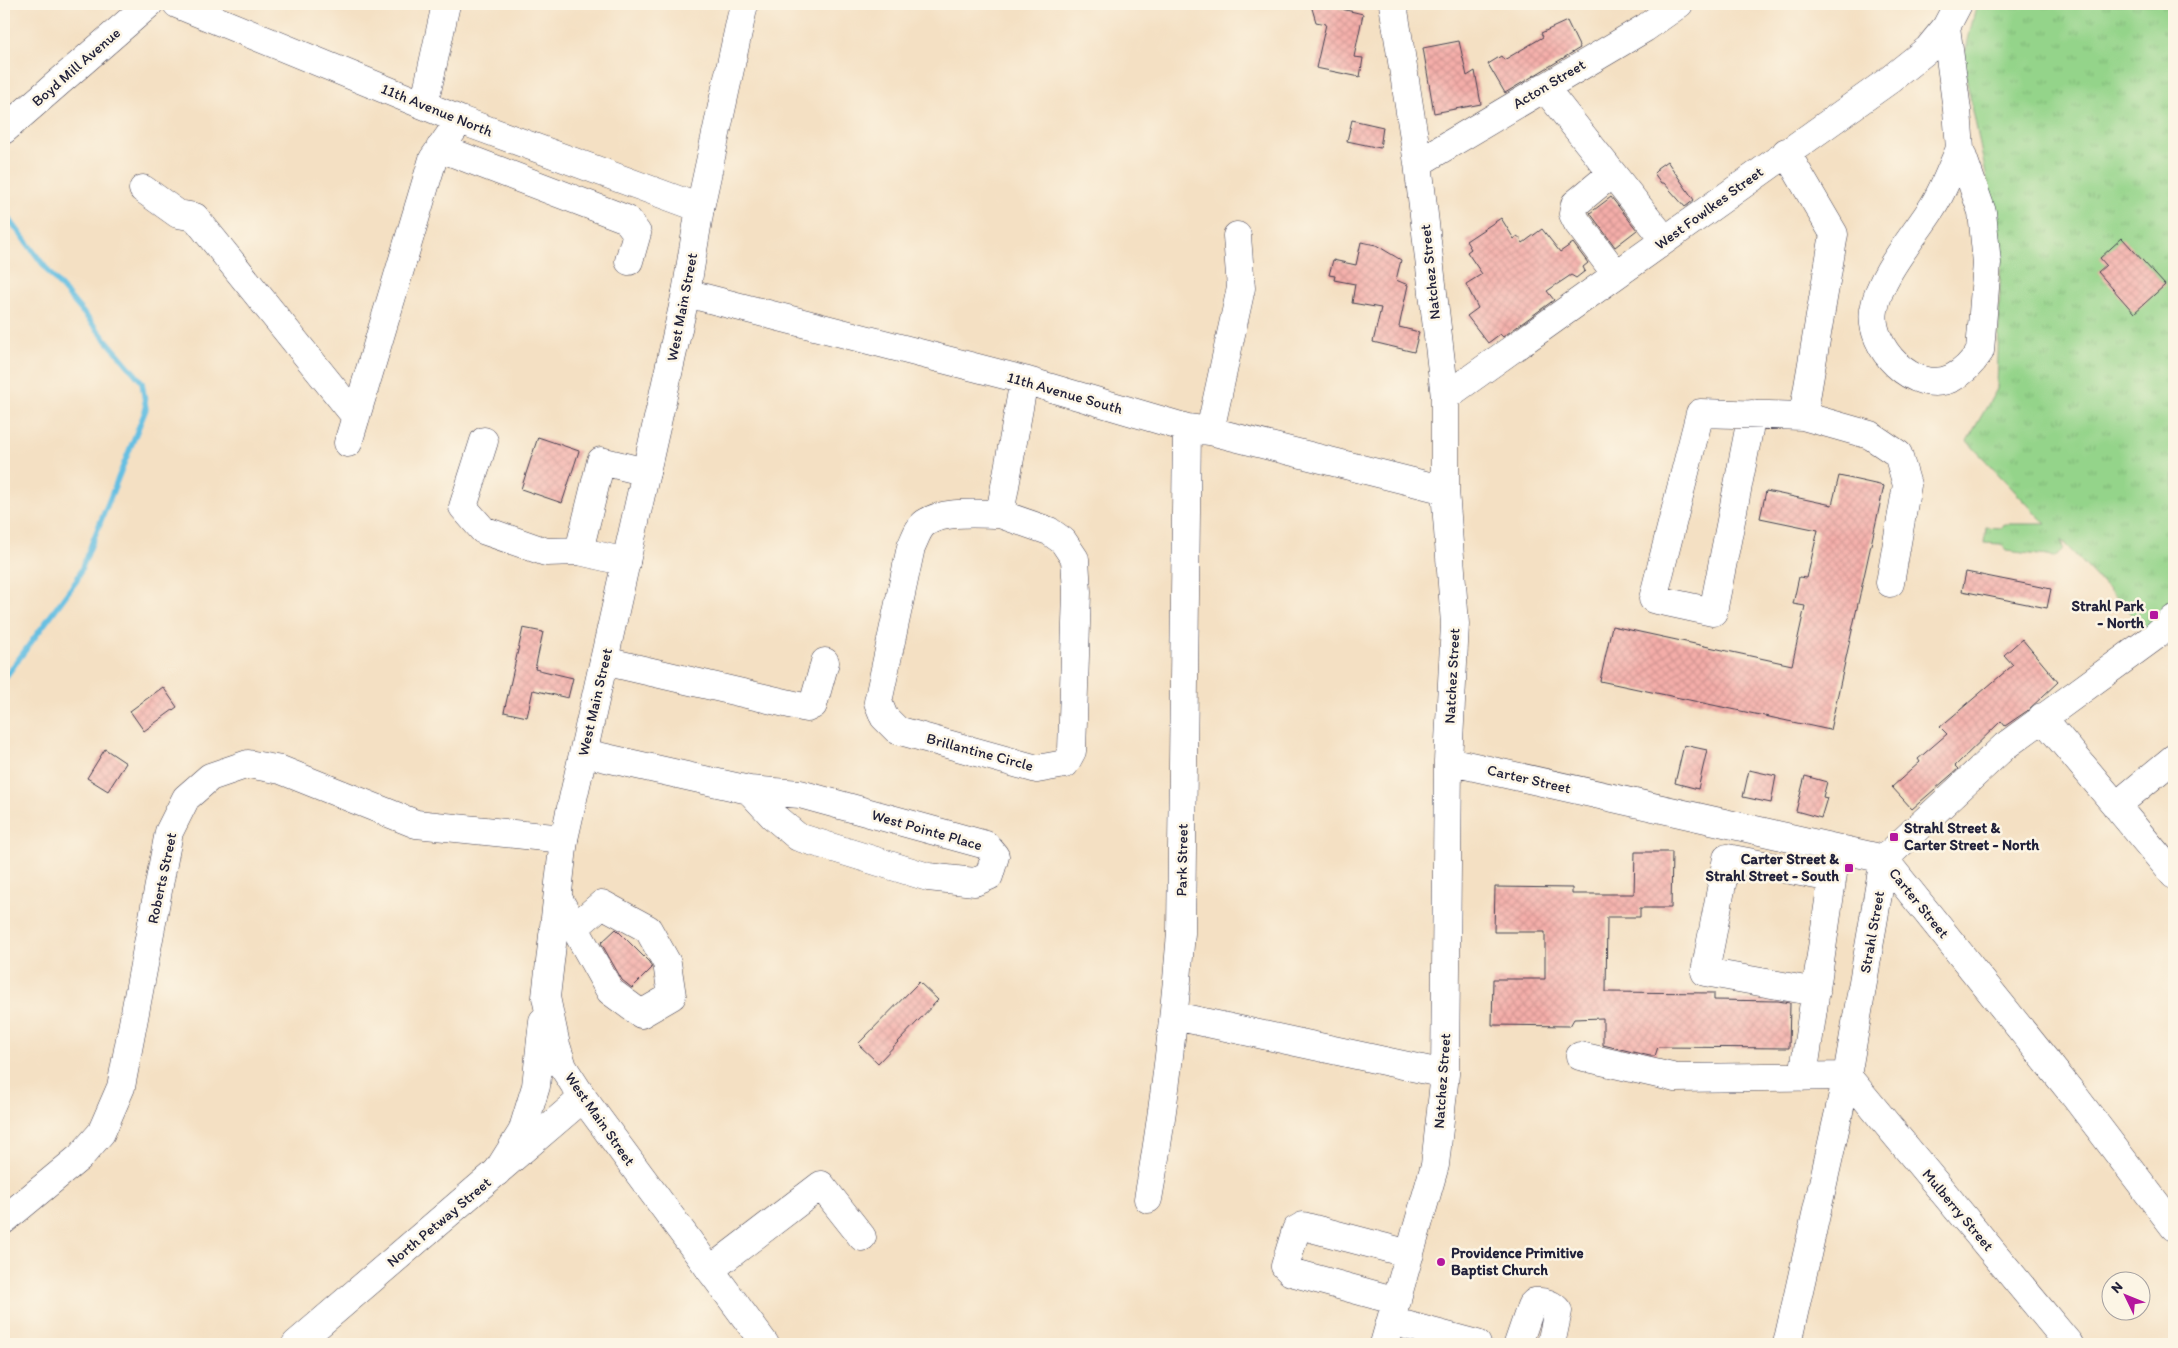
<svg xmlns="http://www.w3.org/2000/svg" width="2178" height="1348" viewBox="0 0 2178 1348" font-family="Itim,sans-serif">
<style>
.grass{fill:url(#grass-tufts);stroke:#5b7b62}
.lines{fill:none;stroke-linecap:round;stroke-linejoin:round}
.stream{stroke:#65bfe2;stroke-width:5.5}
.building{fill:url(#building-cross-hatch)}
.minor-casing{stroke:#423e4f;stroke-width:29}
.major-casing{stroke:#423e4f;stroke-width:29}
.minor{stroke:#fff;stroke-width:28}
.major{stroke:#fff;stroke-width:28}
.poi-dot{fill:#b5179e;stroke:#fcf5e5;stroke-width:2}
.labels{text-anchor:middle;dominant-baseline:central;stroke-width:5;stroke-linejoin:round;paint-order:stroke}
.street-label{font-size:15px;fill:#22223b;stroke:#fcf5e5}
.poi-label{font-size:15px;font-weight:bold;fill:#22223b;stroke:#fcf5e5;text-anchor:end}
</style>
<defs>
<pattern id="grass-tufts" width="24" height="20" patternUnits="userSpaceOnUse" patternTransform="scale(1.25)"><rect width="24" height="20" fill="#94d48a"/><path d="M3 7l-1-3M5 7V3M7 7l1-3M15 17l-1-3M17 17v-4M19 17l1-3" fill="none" stroke="#7fb678"/></pattern>
<pattern id="building-cross-hatch" width="8" height="8" patternUnits="userSpaceOnUse" patternTransform="scale(1.25)"><rect width="8" height="8" fill="#f4ada9"/><path d="M0 0l8 8M0 8l8-8" fill="none" stroke="#d19592"/></pattern>
</defs>
<rect width="100%" height="100%" fill="#fcf5e5"/>
<filter id="ink" filterUnits="userSpaceOnUse"><feTurbulence type="fractalNoise" baseFrequency=".02" numOctaves="2"/><feDisplacementMap in="SourceGraphic" scale="10" xChannelSelector="R" yChannelSelector="G"/><feConvolveMatrix kernelMatrix="1 2 1 2 8 2 1 2 1" color-interpolation-filters="sRGB"/></filter>
<filter id="wash" filterUnits="userSpaceOnUse"><feTurbulence type="fractalNoise" baseFrequency=".0096" numOctaves="4" result="noise"/><feDisplacementMap in="SourceGraphic" scale="20" xChannelSelector="R" yChannelSelector="G"/><feGaussianBlur stdDeviation="1.12" result="paint"/><feColorMatrix in="noise" values="0 0 0 0 0 0 0 0 0 0 0 0 0 0 0 0 0 1.4 0 .05"/><feComposite in="paint" operator="in"/></filter>
<g filter="url(#wash)">
<rect width="100%" height="100%" fill="#f4e0c3"/>
<path class="grass" d="M1980,4H2174V618L2154,637L2061,540L2063,549L2055,557L2007,551L2001,544L1984,543L1986,527L2002,528L2004,524H2046L1967,441L1997,389L2001,248L1963,62L1974,15Z"/>
<g class="lines">
<path class="stream" d="M4,212L51,275L142,382L146,409L77,580L4,679"/>
</g>
<g id="blocks">
<path class="building" d="M1320,4L1363,14L1354,57L1363,58L1360,77L1316,68L1326,24L1316,22L1311,5L1319,6Z
M1567,21L1580,48L1505,93L1488,64L1501,56L1504,60L1543,37L1541,33Z
M1459,41L1467,76L1475,71L1481,104L1434,113L1423,48Z
M1352,120L1383,127L1380,148L1347,141Z
M1667,161L1694,200L1685,207L1664,183H1661L1654,173L1657,170V168Z
M1611,197L1637,230L1615,247L1590,213Z
M1501,218L1514,239L1518,236L1523,243L1542,229L1560,252L1573,243L1588,263L1583,267L1585,271L1576,278L1571,275L1547,291L1554,300L1503,337L1500,334L1488,343L1467,316L1478,308L1466,284L1482,274L1467,252L1471,249L1466,241Z
M2122,238L2165,285L2134,313L2098,272L2106,265L2100,258Z
M1361,242L1376,245L1401,260L1396,280L1408,285L1399,327L1419,332L1414,352L1373,342L1381,308L1352,303L1355,284L1334,280L1335,276L1329,275L1333,260L1356,265Z
M538,437L579,451L562,503L521,489Z
M1839,476L1884,486L1830,730L1600,681L1612,626L1792,665L1805,606L1793,604L1799,577L1807,578L1818,530L1760,518L1766,491L1832,505Z
M1966,572L2051,589L2047,608L1962,591Z
M523,628L543,632L535,669L573,678L568,698L533,690L527,717L504,712Z
M2022,639L2058,682L2027,711L2005,726L2001,721L1955,766L1958,769L1912,809L1892,787L1920,762L1918,759L1947,734L1940,727L2013,665L2004,655Z
M163,687L177,707L144,731L130,711Z
M1684,745L1707,750L1698,789L1675,783Z
M105,749L126,763L108,791L87,778Z
M1749,770L1776,776L1771,803L1743,797Z
M1805,776L1827,782L1823,797L1827,798L1821,818L1796,811Z
M1635,852H1672L1671,908H1640V917H1607L1606,992L1714,993V1000L1778,1001L1790,1003L1789,1048L1658,1047L1655,1056H1650L1603,1045V1018L1574,1019L1570,1026L1492,1025L1493,979H1545V932H1494L1495,887L1572,888V894H1634Z
M616,929L649,962L652,968L632,988L622,980L601,943Z
M919,982L938,1000L878,1063L858,1044Z"/>
</g>
</g>
<g filter="url(#ink)">
<use href="#blocks" fill-opacity="0" stroke="#423e4f" stroke-width="1"/>
<g class="lines">
<g class="minor-casing">
<path id="minor" d="M177,4L460,120L700,208
M1946,27L1957,110L1960,149L1982,212L1987,263L1980,351C1973,362 1964,372 1952,378C1914,396 1868,347 1874,310C1880,274 1913,238 1932,208C1944,190 1951,168 1960,149
M1544,87L1665,240
M424,105L446,4
M4,130L149,4
M440,148L626,219L637,233L629,261
M1418,163L1645,28L1679,4
M1611,174L1575,204L1573,214L1577,222L1616,274
M143,189L178,214L195,217L356,417
M686,293L1024,380L1187,428L1210,431L1445,490
M1445,397L1888,81L1928,49L1946,27L1958,4
M1752,414L1713,612L1653,599L1700,413L1803,416L1834,234L1786,152
M1803,416L1870,435L1898,454L1907,485L1890,583
M1210,431L1241,288L1237,236
M484,441L463,507L483,530L546,552L579,551
M348,443L433,159L460,120
M1000,514C979,514 944,510 925,523C918,528 915,539 911,547L878,702L884,717L897,730L1037,769L1065,764L1072,751L1077,592L1075,559L1063,541L1049,531L1000,514L1024,380
M626,562L579,551L601,461L646,472
M604,661L807,708L813,705L825,662
M2042,717L2174,875
M584,753L749,790L800,794L986,845L995,856L989,876L975,882L928,877L798,837L773,816L749,790
M1448,761L1884,859L2076,1098L2174,1227
M2116,806L2174,758
M558,898L610,991L641,1014L672,996L667,963L648,929L602,904L574,928
M1816,992L1705,972L1727,858L1832,878
M1175,1016L1445,1074
M1580,1056L1676,1078L1847,1076L2069,1344
M1803,1077L1835,860
M1148,1199C1164,1110 1174,1022 1181,933L1187,428
M4,1220L80,1157L101,1133L121,1087L169,832L186,798L210,777L248,764L281,770L416,824L564,839
M710,1270L821,1185L862,1237
M1397,1301L1291,1272L1285,1266L1296,1230L1303,1226L1410,1254
M1391,1321L1477,1344
M296,1344L583,1098
M1384,1344L1435,1165L1445,1074L1448,761L1455,624L1445,490V397L1418,163L1393,4
M1518,1344L1531,1306L1535,1302C1544,1301 1553,1304 1558,1311L1551,1344
M1787,1344L1847,1076L1884,859L2005,746L2154,637L2174,619"/>
</g>
<g class="major-casing">
<path id="major" d="M744,4L700,208L686,293L564,839L546,997L556,1045L563,1067L583,1098L765,1344
M497,1172L522,1132L536,1086L543,1021"/>
</g>
<use href="#minor" class="minor"/>
<use href="#major" class="major"/>
</g>
</g>
<g class="poi-dot">
<rect x="2149" y="610" width="10" height="10" rx="2.5"/>
<rect x="1889" y="832" width="10" height="10" rx="2.5"/>
<rect x="1844" y="863" width="10" height="10" rx="2.5"/>
<circle cx="1441" cy="1262" r="5"/>
</g>
<g class="labels">
<g class="street-label">
<text transform="translate(76 67) rotate(-41)">Boyd Mill Avenue</text>
<text transform="translate(1549 84) rotate(-31)">Acton Street</text>
<text transform="translate(437 110) rotate(22)">11th Avenue North</text>
<text transform="translate(1709 208) rotate(-36)">West Fowlkes Street</text>
<text transform="translate(1430 272) rotate(-96)">Natchez Street</text>
<text transform="translate(682 307) rotate(-79)">West Main Street</text>
<text transform="translate(1065 393) rotate(16)">11th Avenue South</text>
<text transform="translate(1452 676) rotate(-87)">Natchez Street</text>
<text transform="translate(595 702) rotate(-77)">West Main Street</text>
<text transform="translate(980 752) rotate(15)">Brillantine Circle</text>
<text transform="translate(1529 779) rotate(13)">Carter Street</text>
<text transform="translate(927 830) rotate(16)">West Pointe Place</text>
<text transform="translate(1182 860) rotate(-89)">Park Street</text>
<text transform="translate(162 878) rotate(-78)">Roberts Street</text>
<text transform="translate(1919 903) rotate(51)">Carter Street</text>
<text transform="translate(1872 932) rotate(-80)">Strahl Street</text>
<text transform="translate(1442 1081) rotate(-86)">Natchez Street</text>
<text transform="translate(600 1119) rotate(55)">West Main Street</text>
<text transform="translate(1958 1210) rotate(50)">Mulberry Street</text>
<text transform="translate(439 1222) rotate(-40)">North Petway Street</text>
</g>
<g class="poi-label">
<text x="2144" y="606">Strahl Park<tspan x="2144" dy="17">- North</tspan></text>
<text x="1904" y="828" text-anchor="start">Strahl Street &amp;<tspan x="1904" dy="17">Carter Street - North</tspan></text>
<text x="1839" y="859">Carter Street &amp;<tspan x="1839" dy="17">Strahl Street - South</tspan></text>
<text x="1451" y="1253" text-anchor="start">Providence Primitive<tspan x="1451" dy="17">Baptist Church</tspan></text>
</g>
</g>
<rect width="2178" height="1348" fill="none" stroke="#fcf5e5" stroke-width="20"/>
<g transform="translate(2126 1296) rotate(313)"><circle r="24" fill="#fcf5e5" stroke="#a5a1a1"/>
<path d="M0-4L9 19L0 12L-9 19Z" fill="#b5179e"/>
<text y="-8" font-size="14" font-weight="bold" text-anchor="middle" fill="#22223b">N</text>
</g>
</svg>
